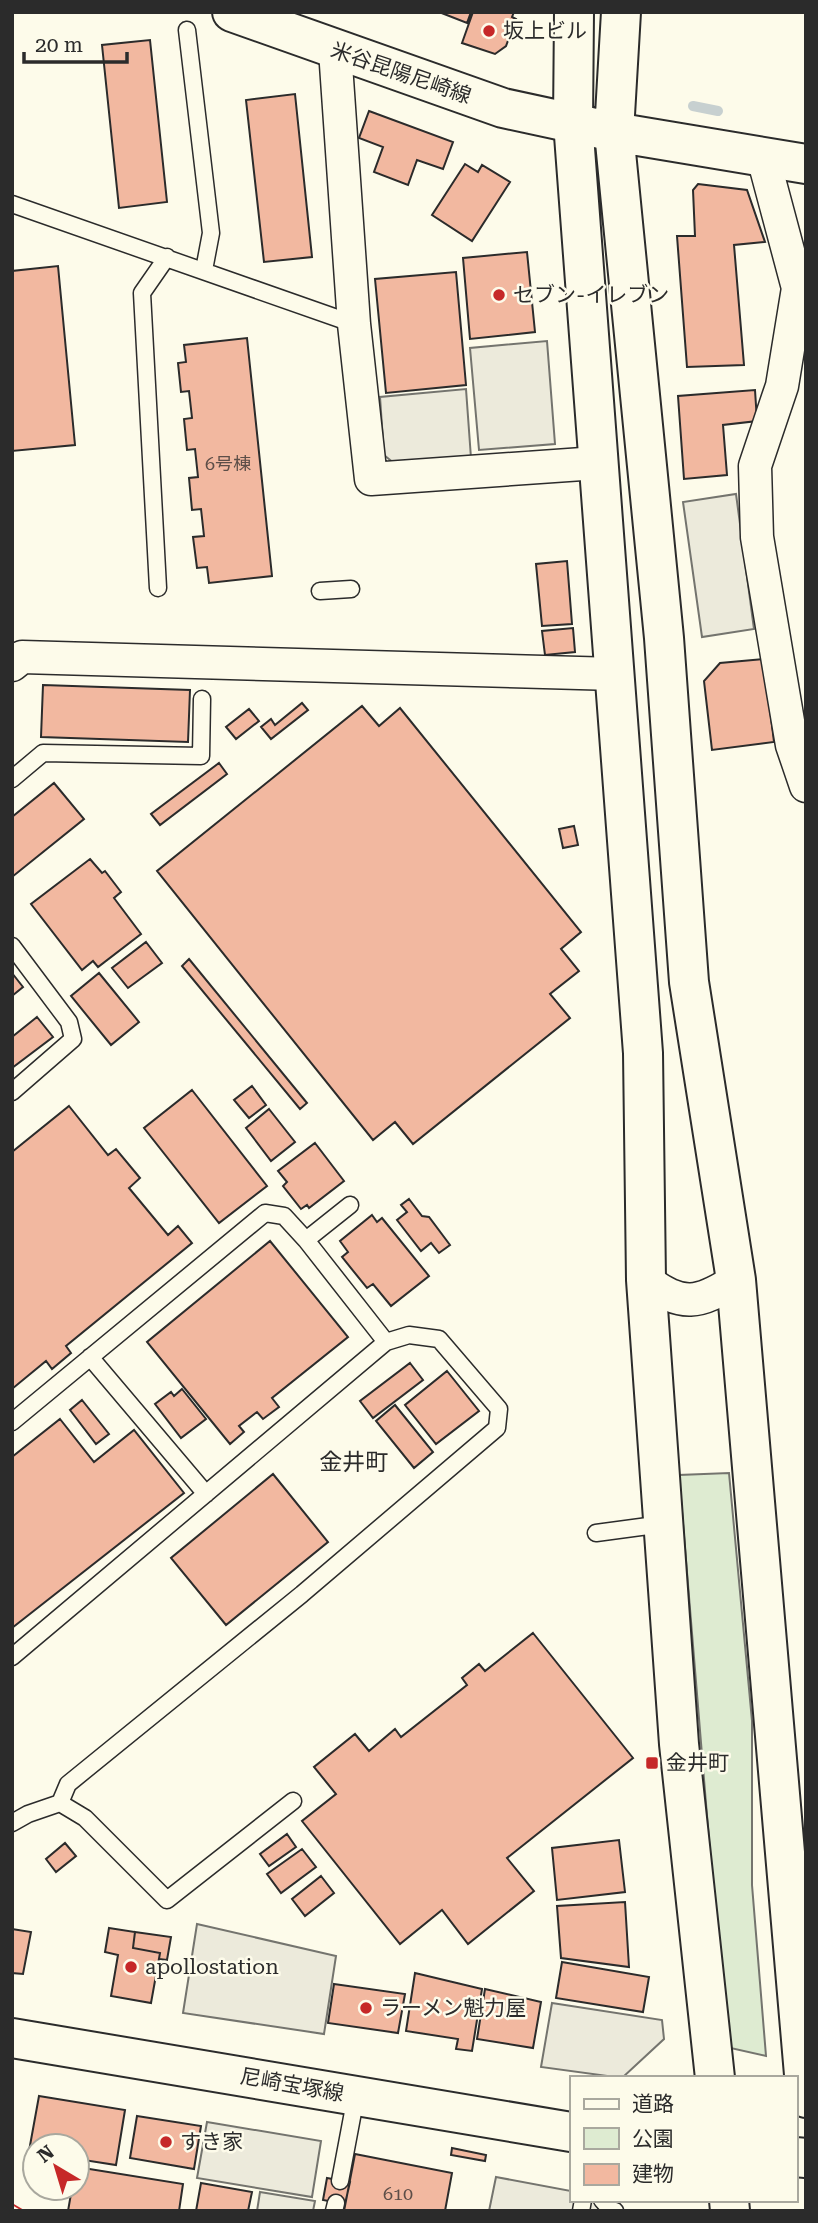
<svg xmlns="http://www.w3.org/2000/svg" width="818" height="2223" viewBox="0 0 818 2223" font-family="'Roboto Serif','Noto Sans JP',serif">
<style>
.green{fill:#deebd1;stroke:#74746e;stroke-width:2}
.parking{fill:#eceadb;stroke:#74746e;stroke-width:2}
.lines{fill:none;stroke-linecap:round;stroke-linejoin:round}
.stream{stroke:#c7d0d0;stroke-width:10}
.building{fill:#f2b8a0;stroke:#2b2b2b;stroke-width:2}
.service-casing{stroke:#2b2b2b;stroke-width:19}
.minor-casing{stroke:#2b2b2b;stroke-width:35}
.tertiary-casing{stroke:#2b2b2b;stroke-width:42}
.secondary-casing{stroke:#2b2b2b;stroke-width:42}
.primary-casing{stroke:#2b2b2b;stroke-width:42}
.service{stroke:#fdfbea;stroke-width:16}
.minor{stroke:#fdfbea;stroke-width:32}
.tertiary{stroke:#fdfbea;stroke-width:38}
.secondary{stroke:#fdfbea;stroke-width:38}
.primary{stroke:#fdfbea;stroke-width:38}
.power{stroke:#c62828;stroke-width:2;stroke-dasharray:24 5 3.5 5;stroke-linecap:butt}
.poi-dot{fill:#c62828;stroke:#fdfbea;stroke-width:2.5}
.labels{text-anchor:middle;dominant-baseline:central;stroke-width:5;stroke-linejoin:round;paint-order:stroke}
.number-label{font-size:18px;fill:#5d4e48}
.poi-label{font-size:21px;fill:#2b2b2b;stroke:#fdfbea;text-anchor:start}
.street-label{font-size:21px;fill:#2b2b2b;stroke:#fdfbea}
.neighbourhood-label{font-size:23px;fill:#2b2b2b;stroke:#fdfbea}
</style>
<rect width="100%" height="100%" fill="#fdfbea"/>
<path class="green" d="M729,1473L752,1721V1885L766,2056L726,2047L679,1475Z"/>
<path class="parking" d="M547,341L555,444L479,450L470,348Z
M466,389L471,458L395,464L384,455L380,397Z
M736,494L754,629L702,637L683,502Z
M197,1924L336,1956L324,2034L183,2013Z
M552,2003L662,2020L664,2039L622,2078L541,2067Z
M207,2122L321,2141L312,2197L197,2178Z
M496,2177L571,2191V2200H600L598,2211H489Z
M260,2192L315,2201L313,2211H257Z"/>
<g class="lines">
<path class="stream" d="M693,106L718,111"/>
</g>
<path class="building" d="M439,12H471L467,23Z
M473,12H514L512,17L516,19L506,46L495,54L462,43Z
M150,40L167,202L119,208L102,45Z
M295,94L312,257L264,262L246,100Z
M369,111L453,142L443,169L417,160L408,185L374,172L383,147L359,138Z
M465,164L478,172L482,165L510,182L472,241L432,215Z
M698,184L747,190L765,242L734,245L744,365L687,367L677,236H695L693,190Z
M527,252L535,332L470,339L463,258Z
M58,266L75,445L12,451V271Z
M456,272L466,385L386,393L375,279Z
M247,338L272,576L209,583L207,567L197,568L193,537L204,536L201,509L192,510L189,478L198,477L195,449L187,450L184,419L192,418L189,391L181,392L178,363L186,362L184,345Z
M755,390L757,421L723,425L727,475L684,479L678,396Z
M567,561L572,624L542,626L536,564Z
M573,628L575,652L545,655L542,631Z
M764,659L774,742L712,750L704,681L720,663Z
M43,685L190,690L188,742L41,737Z
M302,703L308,710L271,739L261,727L271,719L275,725Z
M362,706L379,726L400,708L581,932L561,949L579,971L550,994L570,1018L413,1144L395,1122L373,1140L157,871Z
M249,709L259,721L236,739L226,727Z
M219,763L227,774L160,825L151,814Z
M54,783L84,819L12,877V817Z
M574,826L578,845L563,848L559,829Z
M90,859L102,873L105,871L121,892L114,898L141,934L98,967L93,961L82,970L31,904Z
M146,942L162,963L128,988L112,968Z
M189,959L307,1103L300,1109L182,966Z
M12,973L23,987L12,996Z
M99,973L139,1022L111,1045L71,996Z
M37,1017L53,1037L12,1068V1037Z
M252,1086L266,1105L249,1118L234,1100Z
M192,1090L267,1186L219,1223L144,1128Z
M69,1106L108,1155L116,1149L140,1178L129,1188L168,1235L178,1226L192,1243L66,1346L71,1353L52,1369L46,1361L12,1389V1152Z
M269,1109L295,1142L271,1161L246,1128Z
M315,1143L344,1181L309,1208L307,1205L301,1209L283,1186L287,1182L278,1171Z
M409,1199L422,1216L429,1217L450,1245L439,1253L431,1243L421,1251L397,1220L407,1212L401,1205Z
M372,1215L377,1222L382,1218L429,1276L391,1306L373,1284L367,1288L342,1257L348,1252L340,1241Z
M270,1241L348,1337L272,1398L279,1407L263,1419L257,1412L239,1426L244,1432L230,1444L147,1342Z
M410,1363L423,1380L373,1418L360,1401Z
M447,1371L479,1411L436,1444L405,1405Z
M182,1389L206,1419L181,1438L155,1404L171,1392L174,1396Z
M82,1400L109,1434L96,1444L70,1410Z
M395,1405L433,1452L414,1468L376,1421Z
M60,1419L94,1462L134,1430L184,1493L12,1628V1457Z
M273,1474L328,1542L226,1625L171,1558Z
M533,1633L633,1758L507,1858L534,1891L468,1944L442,1910L400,1944L302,1821L336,1794L314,1767L355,1734L369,1751L395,1729L401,1737L467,1685L462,1678L479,1664L485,1671Z
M287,1834L296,1847L269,1866L260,1854Z
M619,1840L625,1892L557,1900L552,1848Z
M65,1843L76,1856L56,1872L46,1859Z
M302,1849L316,1867L281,1893L267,1874Z
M321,1876L334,1893L305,1916L292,1899Z
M625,1902L629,1967L561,1958L557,1906Z
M109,1928L135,1932L133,1948L160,1953L151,2003L111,1996L118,1955L105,1952Z
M12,1929L31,1932L23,1974L12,1973Z
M135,1932L171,1937L167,1960L159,1959L160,1953L133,1948Z
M562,1962L649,1977L643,2012L556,1998Z
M415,1973L482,1989L472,2051L456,2049L458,2039L406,2031Z
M334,1984L405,1994L398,2033L328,2023Z
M485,1989L541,2002L533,2048L477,2039Z
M39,2096L125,2110L116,2165L77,2159V2146H35V2152L29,2151Z
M137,2116L201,2126L194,2169L130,2158Z
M452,2148L486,2155L485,2161L451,2155Z
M355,2154L452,2173L445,2211H344Z
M77,2167L183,2184L179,2211H68L72,2188H77Z
M327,2178L350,2182L345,2204L323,2200Z
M201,2183L252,2192L248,2211H196Z"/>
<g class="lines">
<g class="service-casing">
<path id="service" d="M187,30L211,233L204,270
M12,204L354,324
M158,588L142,293L167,257
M320,591L351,589
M12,779L43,753L201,756L202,699
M12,946L69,1022L73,1039L12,1092
M306,1240L350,1205
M90,1357L206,1494
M12,1422L265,1213L284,1216L306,1240L386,1342
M596,1533L663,1524
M12,1657L386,1342L409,1335L439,1339L499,1409L497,1428L302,1594L68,1784L60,1803
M12,1823L28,1814L60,1803L85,1818L167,1900L293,1801
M340,2181L356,2096
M602,2200L611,2210L615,2211
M334,2211L336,2203
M581,2211L583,2200"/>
</g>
<g class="minor-casing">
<path id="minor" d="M335,50L354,324L371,479L597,463
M763,157L798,288L782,386L755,466L757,537L792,745L806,786
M12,665L22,657L615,674
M646,1280C682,1308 699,1304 736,1280"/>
</g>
<g class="tertiary-casing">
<path id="tertiary" d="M573,122L643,1053L646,1280L679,1744L715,2078
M806,164L614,132L664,638L689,982L736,1280L806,2098
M729,2200L730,2211"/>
</g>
<g class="secondary-casing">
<path id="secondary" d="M232,12L503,108L614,132L621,12
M573,122L574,12"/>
</g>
<g class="primary-casing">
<path id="primary" d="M12,2038L571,2132
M795,2157L806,2158"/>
</g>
<use href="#service" class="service"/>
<use href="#minor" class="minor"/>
<use href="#tertiary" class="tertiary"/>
<use href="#secondary" class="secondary"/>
<use href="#primary" class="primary"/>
<path class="power" d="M12,2204L24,2211"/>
</g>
<g class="poi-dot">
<circle cx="489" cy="31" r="7"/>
<circle cx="499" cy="295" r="7"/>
<rect x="645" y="1756" width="14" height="14" rx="3.5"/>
<circle cx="131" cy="1967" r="7"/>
<circle cx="366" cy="2008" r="7"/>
<circle cx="166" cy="2142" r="7"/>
</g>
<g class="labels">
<g class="number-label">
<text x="228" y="463">6号棟</text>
<text x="398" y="2193">610</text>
</g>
<g class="poi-label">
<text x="503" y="31">坂上ビル</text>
<text x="513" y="295">セブン-イレブン</text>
<text x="666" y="1763">金井町</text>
<text x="145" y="1967">apollostation</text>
<text x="380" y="2008">ラーメン魁力屋</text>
<text x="180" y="2142">すき家</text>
</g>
<g class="street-label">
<text transform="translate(401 73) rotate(19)">米谷昆陽尼崎線</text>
<text transform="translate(292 2085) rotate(10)">尼崎宝塚線</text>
</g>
<g class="neighbourhood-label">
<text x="354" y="1462">金井町</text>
</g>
</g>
<rect width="818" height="2223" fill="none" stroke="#2b2b2b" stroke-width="28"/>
<rect x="570" y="2076" width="228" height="126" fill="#fdfbea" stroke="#a9a89e" stroke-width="2"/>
<rect x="584" y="2099" width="35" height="10" fill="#fdfbea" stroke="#a9a89e" stroke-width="2"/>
<text x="632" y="2111" font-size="21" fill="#2b2b2b">道路</text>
<rect x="584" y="2128" width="35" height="21" fill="#deebd1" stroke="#a9a89e" stroke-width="2"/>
<text x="632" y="2146" font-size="21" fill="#2b2b2b">公園</text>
<rect x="584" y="2164" width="35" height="21" fill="#f2b8a0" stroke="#a9a89e" stroke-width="2"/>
<text x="632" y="2181" font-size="21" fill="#2b2b2b">建物</text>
<g transform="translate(56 2167) rotate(322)"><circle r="33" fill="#fdfbea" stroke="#a9a89e" stroke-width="2"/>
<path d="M0-5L12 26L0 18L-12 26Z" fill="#c62828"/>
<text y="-10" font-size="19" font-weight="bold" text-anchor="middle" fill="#2b2b2b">N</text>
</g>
<path d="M24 52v10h103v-10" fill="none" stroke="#2b2b2b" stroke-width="3.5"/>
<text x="35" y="52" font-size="21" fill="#2b2b2b" stroke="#fdfbea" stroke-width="5" paint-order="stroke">20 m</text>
</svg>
